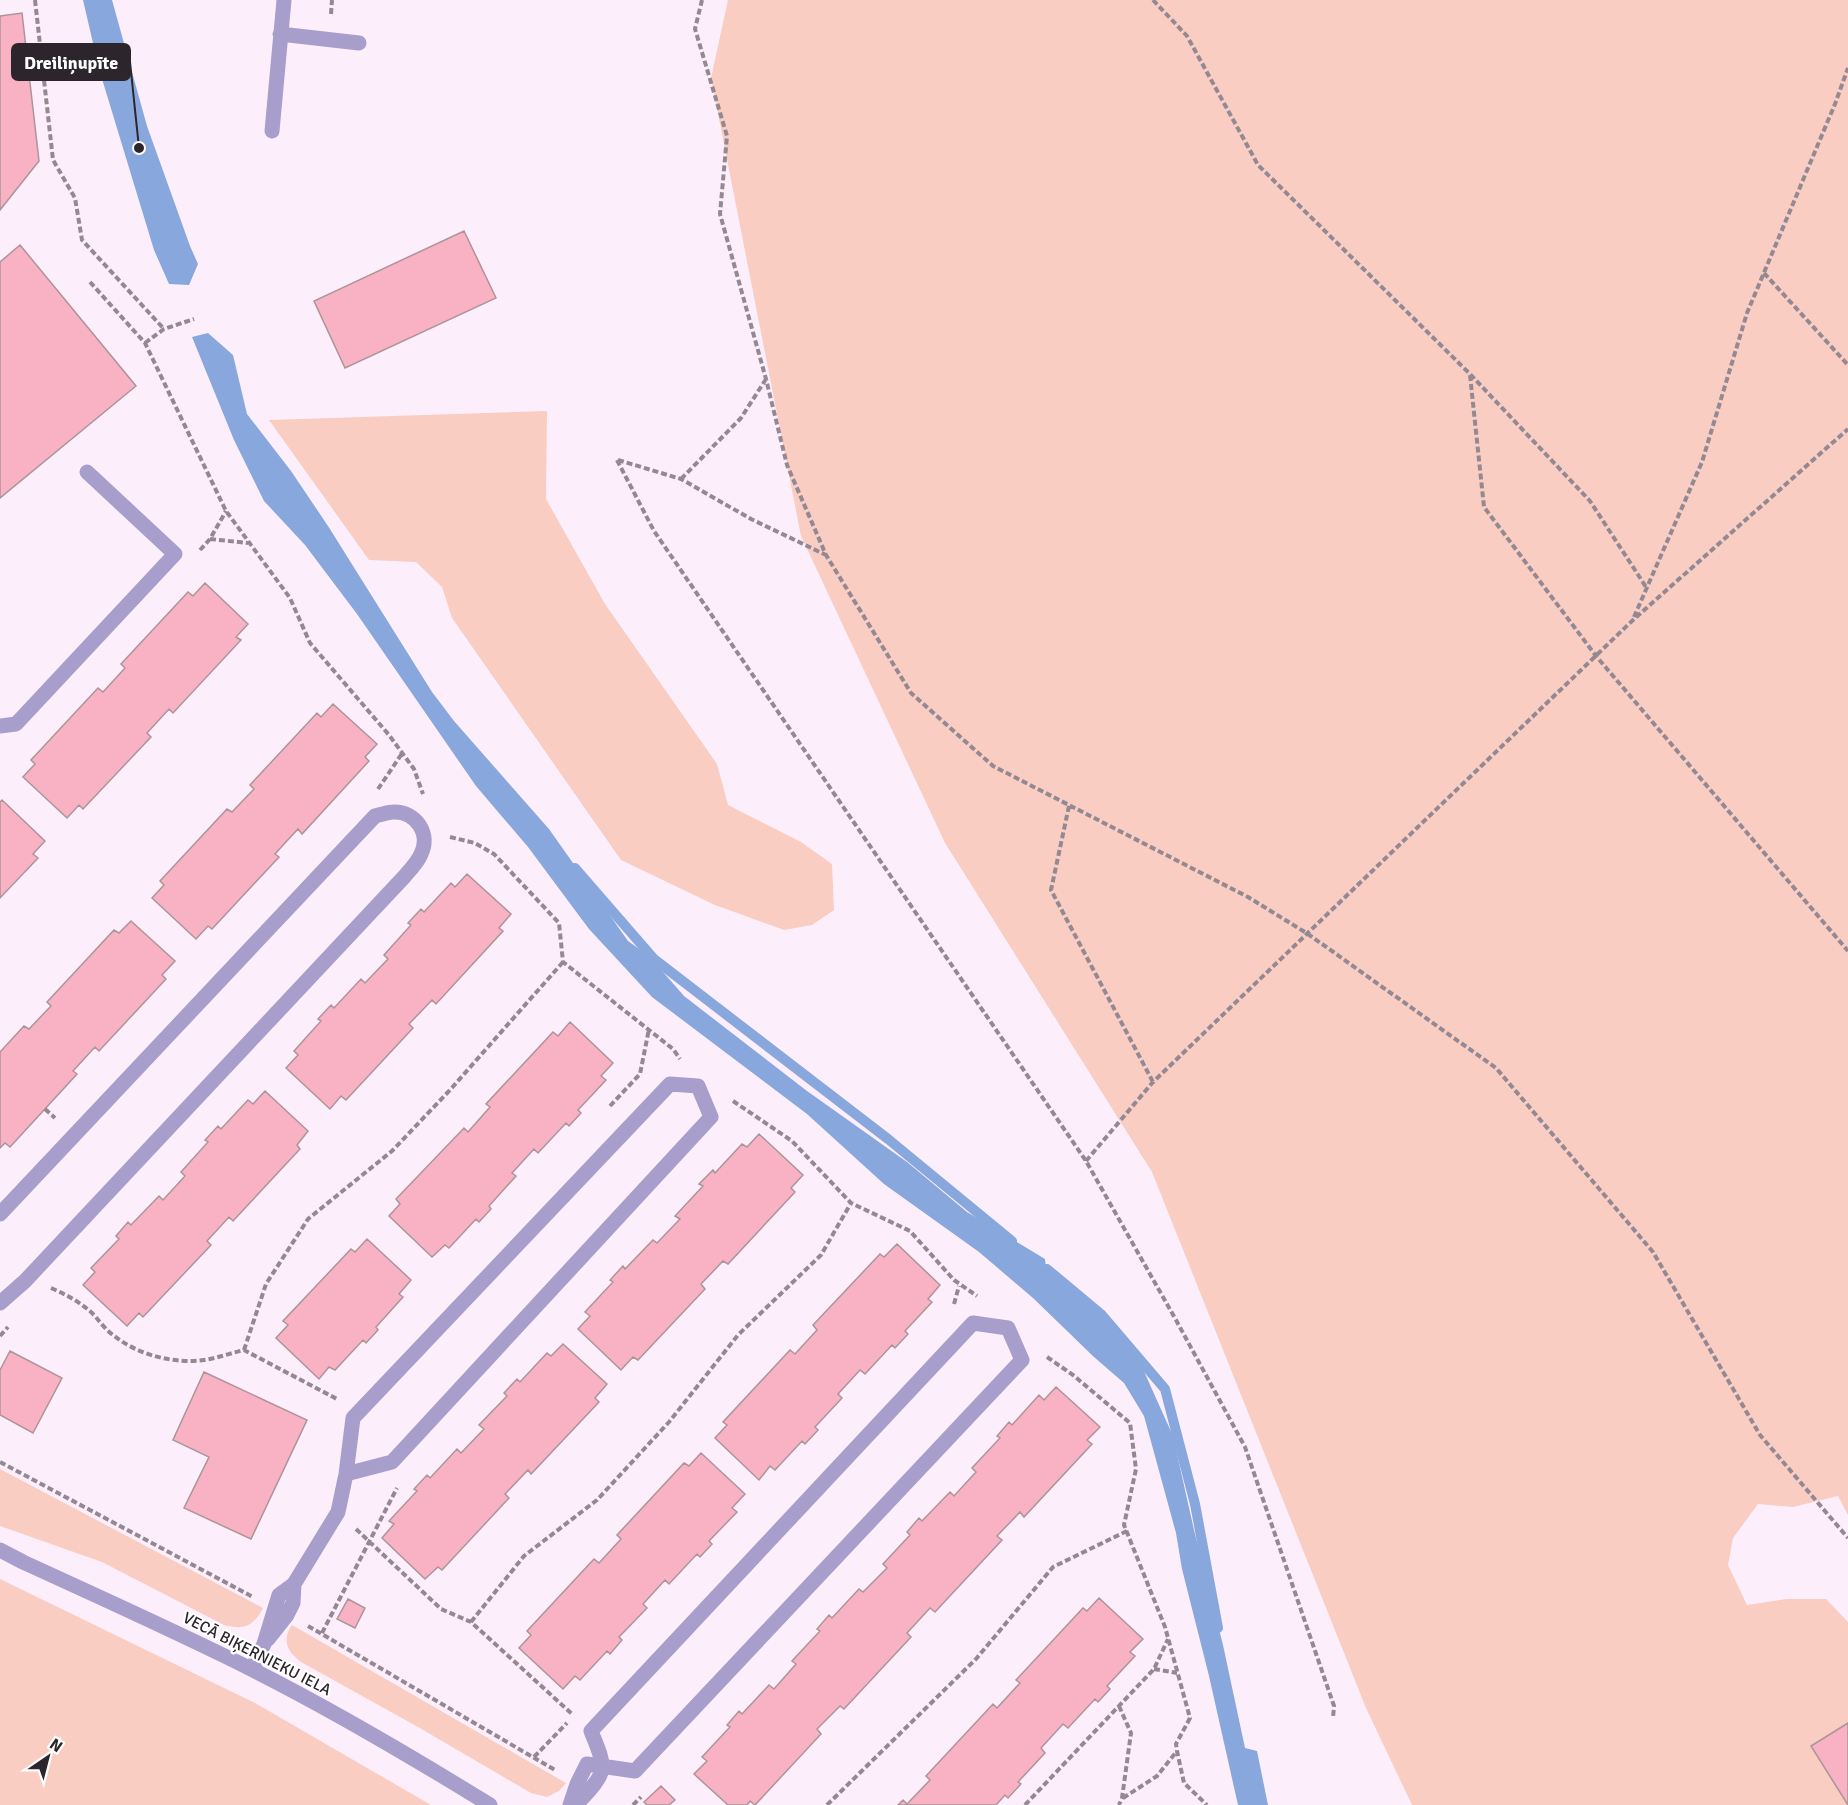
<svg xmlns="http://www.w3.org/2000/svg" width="1848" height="1805" viewBox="0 0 1848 1805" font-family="Signika,sans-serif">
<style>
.green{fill:#f9cdc2}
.water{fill:#88a7dc}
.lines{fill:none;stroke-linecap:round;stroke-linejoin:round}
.stream{stroke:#88a7dc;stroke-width:10}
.building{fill:#f9b2c4;stroke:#ac9499;stroke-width:1.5}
.path{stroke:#948993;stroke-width:4;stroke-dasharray:6 3;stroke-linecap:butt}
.minor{stroke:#a79ecb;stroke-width:15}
.labels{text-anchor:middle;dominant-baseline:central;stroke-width:4.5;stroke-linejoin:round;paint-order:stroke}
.street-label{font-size:16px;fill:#2c252b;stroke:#fff}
.leader{fill:none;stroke:#2c252b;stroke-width:2}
.callout-dot{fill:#2c252b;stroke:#fff;stroke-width:2}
.callout{fill:#2c252b;stroke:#2c252b;stroke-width:2}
.callout-label{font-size:18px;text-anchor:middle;font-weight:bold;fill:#fff}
</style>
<rect width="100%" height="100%" fill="#fdeefc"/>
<path class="green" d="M728,0H1848V1515L1838,1496L1793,1507L1758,1504L1733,1538L1728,1565L1747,1605L1787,1599H1826L1848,1622V1805H1412L1366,1708L1152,1172L945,843L801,536L711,78Z
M547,411L546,499L605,604L717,764L728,805L801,842L832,864L834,910L812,925L784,930L715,905L621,860L452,618L442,587L416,562L369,560L269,420Z
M0,1469L263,1608C253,1627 244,1630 224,1625L102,1562L0,1526Z
M0,1579L255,1703L431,1805H0Z
M292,1625L566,1783L559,1791L547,1797L531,1793L418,1727L301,1662C288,1652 281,1641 292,1625Z"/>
<path class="water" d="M83,0H112L147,126L190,246L198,264L189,285L169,284L154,250L99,69Z
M208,333L233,355L247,414L291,471L328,526L432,692L454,721L549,829L628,941L649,956L684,996L807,1091L907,1162L967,1212L1045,1259L1046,1268L1146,1362L1142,1367L1173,1436L1194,1530L1223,1645L1245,1748L1257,1751L1268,1805H1238L1209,1676L1182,1569L1176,1533L1144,1416L1124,1383L1094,1357L1033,1298L979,1252L884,1184L807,1114L652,997L589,929L528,847L476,786L357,614L305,545L264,501L234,440L192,337Z"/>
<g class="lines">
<path class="stream" d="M575,868L654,959L888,1139L1012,1241
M1047,1269L1101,1314L1165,1389L1195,1504L1218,1628"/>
</g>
<path class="building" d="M22,13L39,161L0,210V16Z
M464,231L496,298L345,368L314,301Z
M20,245L136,386L0,498V262Z
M205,583L248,624L236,637L241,640L173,713L169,709L147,733L151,737L83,809L79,805L67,818L23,777L35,764L31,760L98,688L103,692L125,668L121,664L188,592L193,596Z
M333,704L377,744L365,757L369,761L302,834L298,829L285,843L275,854L279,857L212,929L208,926L196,939L152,898L164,885L160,881L227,809L232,812L254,789L250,785L317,713L321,717Z
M2,800L45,841L33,854L38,858L0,898V802Z
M467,874L511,914L499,928L503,931L436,1004L432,1000L409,1024L413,1028L346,1100L341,1096L330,1109L286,1068L298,1055L294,1051L321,1021L318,1019L331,1005L334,1008L361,979L365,983L388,959L384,955L411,925L408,923L421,909L424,912L451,883L455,887Z
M131,921L175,961L162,975L166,979L99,1051L95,1047L73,1071L77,1074L10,1147L5,1143L0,1148V1052L24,1026L29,1029L51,1006L47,1002L114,930L119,933Z
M570,1022L613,1063L601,1076L606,1080L578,1110L581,1113L569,1126L566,1123L538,1153L534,1149L512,1173L516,1176L489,1206L491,1209L479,1222L476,1219L449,1248L445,1245L432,1257L389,1216L400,1204L396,1199L464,1128L468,1132L490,1107L486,1104L553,1032L558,1036Z
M265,1091L308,1131L297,1145L300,1149L233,1221L229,1217L207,1241L211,1245L143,1317L139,1313L127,1326L83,1285L95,1272L91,1268L119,1239L116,1236L128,1222L131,1225L159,1196L163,1200L185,1176L181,1172L208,1142L205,1140L218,1126L221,1129L248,1100L253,1104Z
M759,1134L803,1175L791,1188L795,1192L728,1264L723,1261L701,1284L705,1289L638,1360L633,1357L621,1370L578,1329L590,1316L585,1312L613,1282L610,1280L623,1266L625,1269L653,1240L657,1243L680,1219L675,1216L703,1186L699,1184L713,1170L715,1173L742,1144L747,1147Z
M367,1239L411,1280L399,1294L403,1297L376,1327L378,1330L366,1343L363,1340L335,1370L329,1367L319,1379L276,1338L288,1325L283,1321L351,1249L355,1252Z
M897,1244L940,1285L928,1299L932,1302L905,1331L908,1334L895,1348L892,1345L865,1374L860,1370L838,1394L842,1398L815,1427L818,1430L805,1444L802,1441L775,1470L770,1466L759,1480L715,1438L727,1425L723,1422L790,1350L795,1354L817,1330L813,1325L880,1254L884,1257Z
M563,1344L607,1384L595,1398L599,1402L531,1474L528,1470L505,1494L509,1498L442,1570L438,1567L425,1579L382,1538L394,1524L389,1521L417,1491L414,1489L427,1475L430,1478L457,1449L461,1453L484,1429L479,1425L507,1396L504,1393L517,1379L520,1382L547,1353L551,1356Z
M10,1351L62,1378L33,1433L0,1415V1370Z
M204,1372L307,1420L251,1539L184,1508L209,1457L173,1440Z
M1056,1387L1100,1427L1087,1440L1092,1444L1024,1517L1020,1512L997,1536L1002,1540L935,1612L930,1608L907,1633L911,1637L844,1709L840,1706L817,1729L821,1734L755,1805L750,1801L747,1805H728L694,1774L707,1761L702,1757L730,1727L727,1725L739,1711L742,1714L769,1685L774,1689L796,1664L792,1661L820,1631L817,1629L829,1615L832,1618L859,1589L863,1592L887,1568L883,1564L910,1535L907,1532L919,1518L922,1521L950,1492L954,1496L976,1472L972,1468L1000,1438L997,1436L1009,1422L1012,1425L1039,1395L1044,1400Z
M701,1453L745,1494L732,1508L737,1512L709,1541L712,1544L700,1557L697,1554L669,1584L665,1580L643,1604L647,1608L619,1637L622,1640L610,1654L607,1651L580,1680L575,1676L563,1689L519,1648L531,1635L527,1631L594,1559L599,1563L621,1539L617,1535L684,1463L689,1466Z
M1099,1598L1143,1639L1130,1652L1135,1656L1107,1686L1110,1689L1098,1702L1095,1699L1068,1728L1063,1724L1041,1748L1045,1753L1018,1782L1021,1784L1008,1798L1005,1795L996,1805H898L903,1800L907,1804L930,1780L926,1776L993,1704L997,1708L1020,1683L1016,1680L1083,1608L1087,1611Z
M348,1599L365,1608L355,1628L337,1619Z
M1848,1723V1805L1811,1746Z
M661,1786L675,1800L669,1805H647L644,1802Z"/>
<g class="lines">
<path class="path" d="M35,0L53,160L75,198L82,240L164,329
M702,0L695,29L727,136L720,214L766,379L787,465L826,555L911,693L993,766L1248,897L1308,934L1496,1068L1653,1252L1760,1435L1848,1538
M1153,0L1187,36L1258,165L1470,374L1590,501L1646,587
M331,14L332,0
M1764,273L1848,365
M90,282L145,343L226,511L290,598L310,643L389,735L414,769L423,794
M145,343L164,329L194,319
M1470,375L1484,507L1596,656L1848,951
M617,460L654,531L1086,1161L1176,1320L1245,1447L1334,1706L1333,1718
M618,460L681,479L751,519L826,555
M681,479L741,418L766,379
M210,539L248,543
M200,550L210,539L226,511
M1634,617L1702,462L1747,313L1835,104L1848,68
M378,789L403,752
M1069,806L1051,890L1153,1082
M450,837L475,843L494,854L559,923L563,962L673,1049L680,1059
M733,1101L792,1141L851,1203L910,1231L954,1280L977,1296
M610,1106L640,1074L649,1029
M45,1109L55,1118
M1086,1161L1153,1082L1633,620L1848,429
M51,1288C67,1295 82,1303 94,1315C100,1322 106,1330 113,1335C138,1355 173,1364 204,1360C218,1358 231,1353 244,1350L337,1399
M954,1304L959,1286
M0,1336L8,1327
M244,1350L266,1284L308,1219L392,1151L450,1090L563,962
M1047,1357L1073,1375L1130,1423L1136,1469L1124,1525L1165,1627L1190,1718L1176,1744L1177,1751L1184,1783L1207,1805
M0,1462L253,1597
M356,1529L441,1609L471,1622L572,1714
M471,1622L524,1556L597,1500L669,1422L738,1335L821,1255L851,1203
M308,1626L555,1770
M322,1633L397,1488
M1154,1669L1177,1673
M1119,1706L1131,1733L1122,1798L1119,1805
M534,1757L567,1723
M1123,1798L1157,1776L1177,1751
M633,1805L641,1797
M827,1805L976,1659L1053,1567L1127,1531
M1025,1805L1154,1669L1168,1639"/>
<path class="minor" d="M280,34L359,43
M272,131L284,0
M0,726L16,724L175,554L87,472
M0,1214L375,816C381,815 388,812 393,812C416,811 431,834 421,854C418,862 410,870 404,877L25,1281L0,1303
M0,1550L23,1562C99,1597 175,1631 249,1668C331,1709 412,1757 490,1805
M268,1639L287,1615L293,1603L294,1584
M252,1669L264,1644L279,1595L294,1584L338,1512L346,1474L353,1418L670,1084L698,1086L711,1117L392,1462L346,1474
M570,1805L577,1784L587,1764L635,1771L1022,1360L1008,1328L973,1323L591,1731C595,1742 603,1757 602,1769C601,1780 583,1797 576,1805"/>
</g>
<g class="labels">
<g class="street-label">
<text transform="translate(257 1654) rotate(27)">VECĀ BIĶERNIEKU IELA</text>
</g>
</g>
<path class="leader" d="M139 148L130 62"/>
<circle class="callout-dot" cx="139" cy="148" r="6"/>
<rect class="callout" x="12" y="44" width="118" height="36" rx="6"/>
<g class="callout-label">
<text x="71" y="69">Dreiliņupīte</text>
</g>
<g transform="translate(48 1757) rotate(35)" stroke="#ffffff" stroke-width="4.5" paint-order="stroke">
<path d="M0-4.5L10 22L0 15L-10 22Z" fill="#2c252b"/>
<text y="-9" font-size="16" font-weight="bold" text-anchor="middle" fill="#2c252b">N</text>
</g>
</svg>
